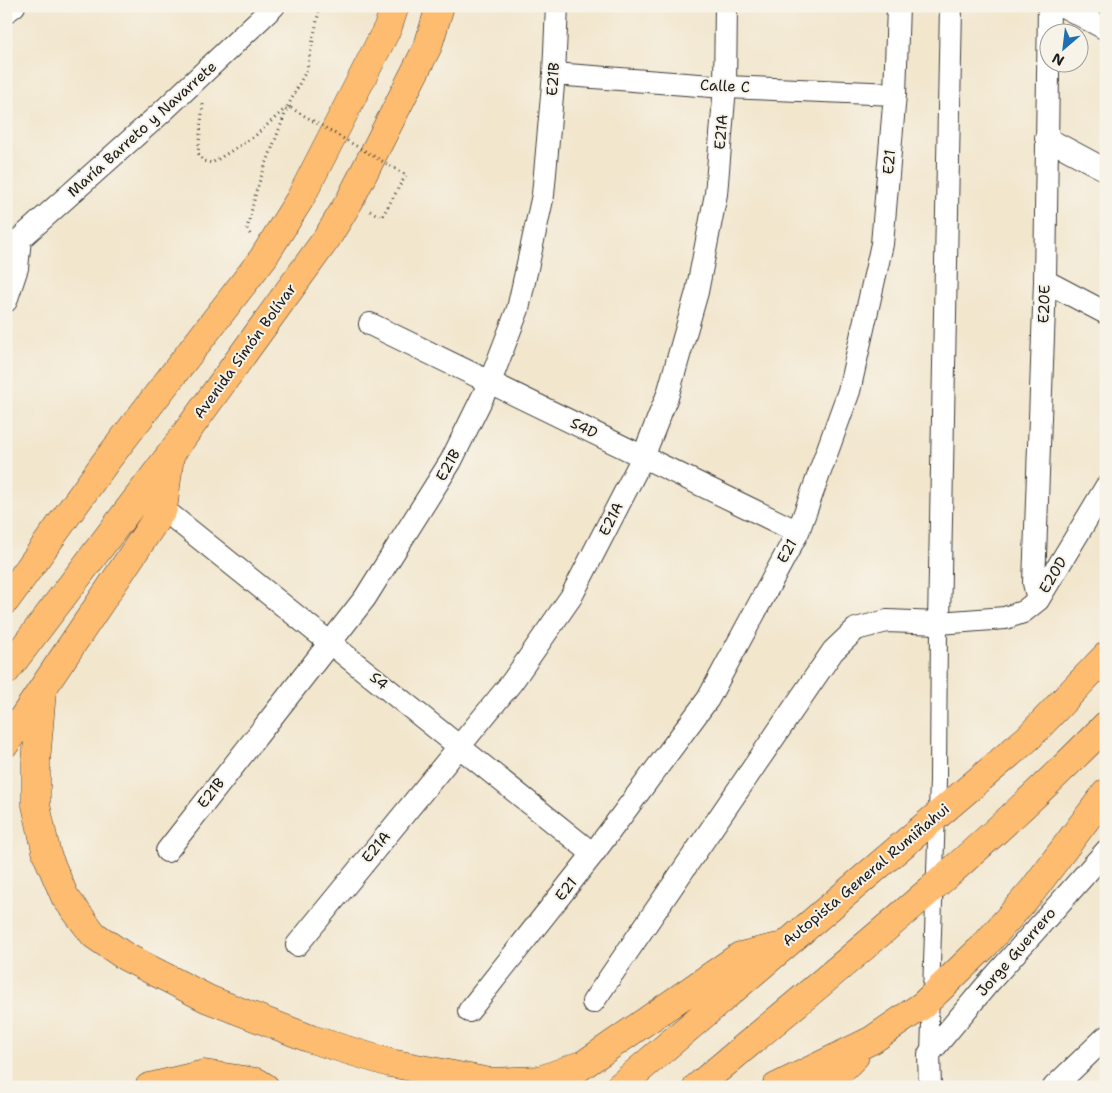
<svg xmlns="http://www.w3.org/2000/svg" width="1112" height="1093" viewBox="0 0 1112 1093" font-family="'Shantell Sans',sans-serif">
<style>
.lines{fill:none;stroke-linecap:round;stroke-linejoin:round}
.pedestrian-casing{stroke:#3c3a37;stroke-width:18}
.minor-casing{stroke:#3c3a37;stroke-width:24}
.trunk-casing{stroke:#3c3a37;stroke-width:29}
.path{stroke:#3c3a37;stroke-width:3;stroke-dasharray:1 4;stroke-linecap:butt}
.pedestrian{stroke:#fff;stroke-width:16}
.minor{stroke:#fff;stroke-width:22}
.trunk{stroke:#fdbc70;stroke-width:28}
.path-bridge{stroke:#3c3a37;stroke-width:3;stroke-dasharray:1 4;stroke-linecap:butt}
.labels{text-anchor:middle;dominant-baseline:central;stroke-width:4;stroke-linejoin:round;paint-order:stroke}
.street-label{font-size:15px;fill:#1c1c1c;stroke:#f7f3e8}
</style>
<rect width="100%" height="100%" fill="#f7f3e8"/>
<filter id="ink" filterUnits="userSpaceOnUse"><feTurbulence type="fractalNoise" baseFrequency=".02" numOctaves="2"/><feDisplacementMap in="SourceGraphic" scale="10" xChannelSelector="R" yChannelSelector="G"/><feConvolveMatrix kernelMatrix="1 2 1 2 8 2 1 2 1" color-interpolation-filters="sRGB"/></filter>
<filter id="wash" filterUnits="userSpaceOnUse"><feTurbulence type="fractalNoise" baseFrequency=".0096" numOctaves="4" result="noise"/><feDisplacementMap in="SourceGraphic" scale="20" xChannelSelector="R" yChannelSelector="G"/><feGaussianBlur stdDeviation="1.12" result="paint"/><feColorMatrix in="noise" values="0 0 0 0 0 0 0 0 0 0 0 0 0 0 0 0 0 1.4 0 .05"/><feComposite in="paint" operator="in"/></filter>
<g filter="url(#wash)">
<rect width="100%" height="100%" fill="#f2e6cd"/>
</g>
<g filter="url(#ink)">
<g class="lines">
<g class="pedestrian-casing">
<path id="pedestrian" d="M929,1054L938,781L939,623"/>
</g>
<g class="minor-casing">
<path id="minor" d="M1063,6L1106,29
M6,12L14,6
M554,74L725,87L895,94
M1046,138L1106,170
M6,247L20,239L162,112L274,6
M1045,281L1106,313
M6,301L17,268L20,239
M370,324L798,532
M163,509L593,854
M1038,600L1034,583L1045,281L1049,6
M939,623L951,6
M167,851L365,598L451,461L490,382L518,309L543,195L554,74L557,6
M297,945L512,682L571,597L643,457L668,394L697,292L716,194L725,87L726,6
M593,1002L833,651L856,629L887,621L939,623L1005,618L1023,612L1038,600L1106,487
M469,1011L593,854L708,699L798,532L849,391L882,244L895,94L898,6
M930,1087L929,1054L985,987L1106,851
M1054,1087L1106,1037"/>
</g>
<g class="trunk-casing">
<path id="trunk" d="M6,600L107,460L263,258L300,199L388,27L395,6
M6,671L170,455L327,238L350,200L428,46L440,6
M42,691L36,762V805L47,855L65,897L94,935L126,957L208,999L311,1039L390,1063L490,1082L540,1080L581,1065
M6,743L163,509L170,456
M567,1076L740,956L778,947
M149,1087L204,1074L257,1082L265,1087
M619,1087L1028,738L1106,656
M697,1087C836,970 979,855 1106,725
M776,1087L872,1040L923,1005L985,945L1033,890L1106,793
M824,1087L855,1056"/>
</g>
<path class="path" d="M203,104L198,153L203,161L212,163L255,136L288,106L291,108
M370,211L382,217L406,175
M250,234L247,229L257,188L288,106L307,69L320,6"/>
<use href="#pedestrian" class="pedestrian"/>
<use href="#minor" class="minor"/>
<use href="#trunk" class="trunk"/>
<path class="path-bridge" d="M291,108L406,175"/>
</g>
</g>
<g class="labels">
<g class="street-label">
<text transform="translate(553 79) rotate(-86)">E21B</text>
<text transform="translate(725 86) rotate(3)">Calle C</text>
<text transform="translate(142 129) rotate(-42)">María Barreto y Navarrete</text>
<text transform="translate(721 132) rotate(-85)">E21A</text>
<text transform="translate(889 162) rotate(-85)">E21</text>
<text transform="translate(1044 304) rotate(-88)">E20E</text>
<text transform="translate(245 351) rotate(-54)">Avenida Simón Bolívar</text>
<text transform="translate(584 428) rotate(26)">S4D</text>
<text transform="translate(448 465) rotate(-61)">E21B</text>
<text transform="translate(611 519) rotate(-63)">E21A</text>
<text transform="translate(787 551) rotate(-62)">E21</text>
<text transform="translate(1053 575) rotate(-59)">E20D</text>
<text transform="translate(379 681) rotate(39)">S4</text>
<text transform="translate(211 793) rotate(-52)">E21B</text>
<text transform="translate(376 847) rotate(-51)">E21A</text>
<text transform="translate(866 875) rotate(-40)">Autopista General Rumiñahui</text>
<text transform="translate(566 889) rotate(-52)">E21</text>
<text transform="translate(1016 952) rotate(-49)">Jorge Guerrero</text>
</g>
</g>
<rect width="1112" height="1093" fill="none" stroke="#f7f3e8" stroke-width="25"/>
<g transform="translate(1064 48) rotate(208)"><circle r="24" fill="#f7f3e8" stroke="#9f9d96"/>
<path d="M0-4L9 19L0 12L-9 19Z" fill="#1f6fb2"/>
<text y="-8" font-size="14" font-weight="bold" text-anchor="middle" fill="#1c1c1c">N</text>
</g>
</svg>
